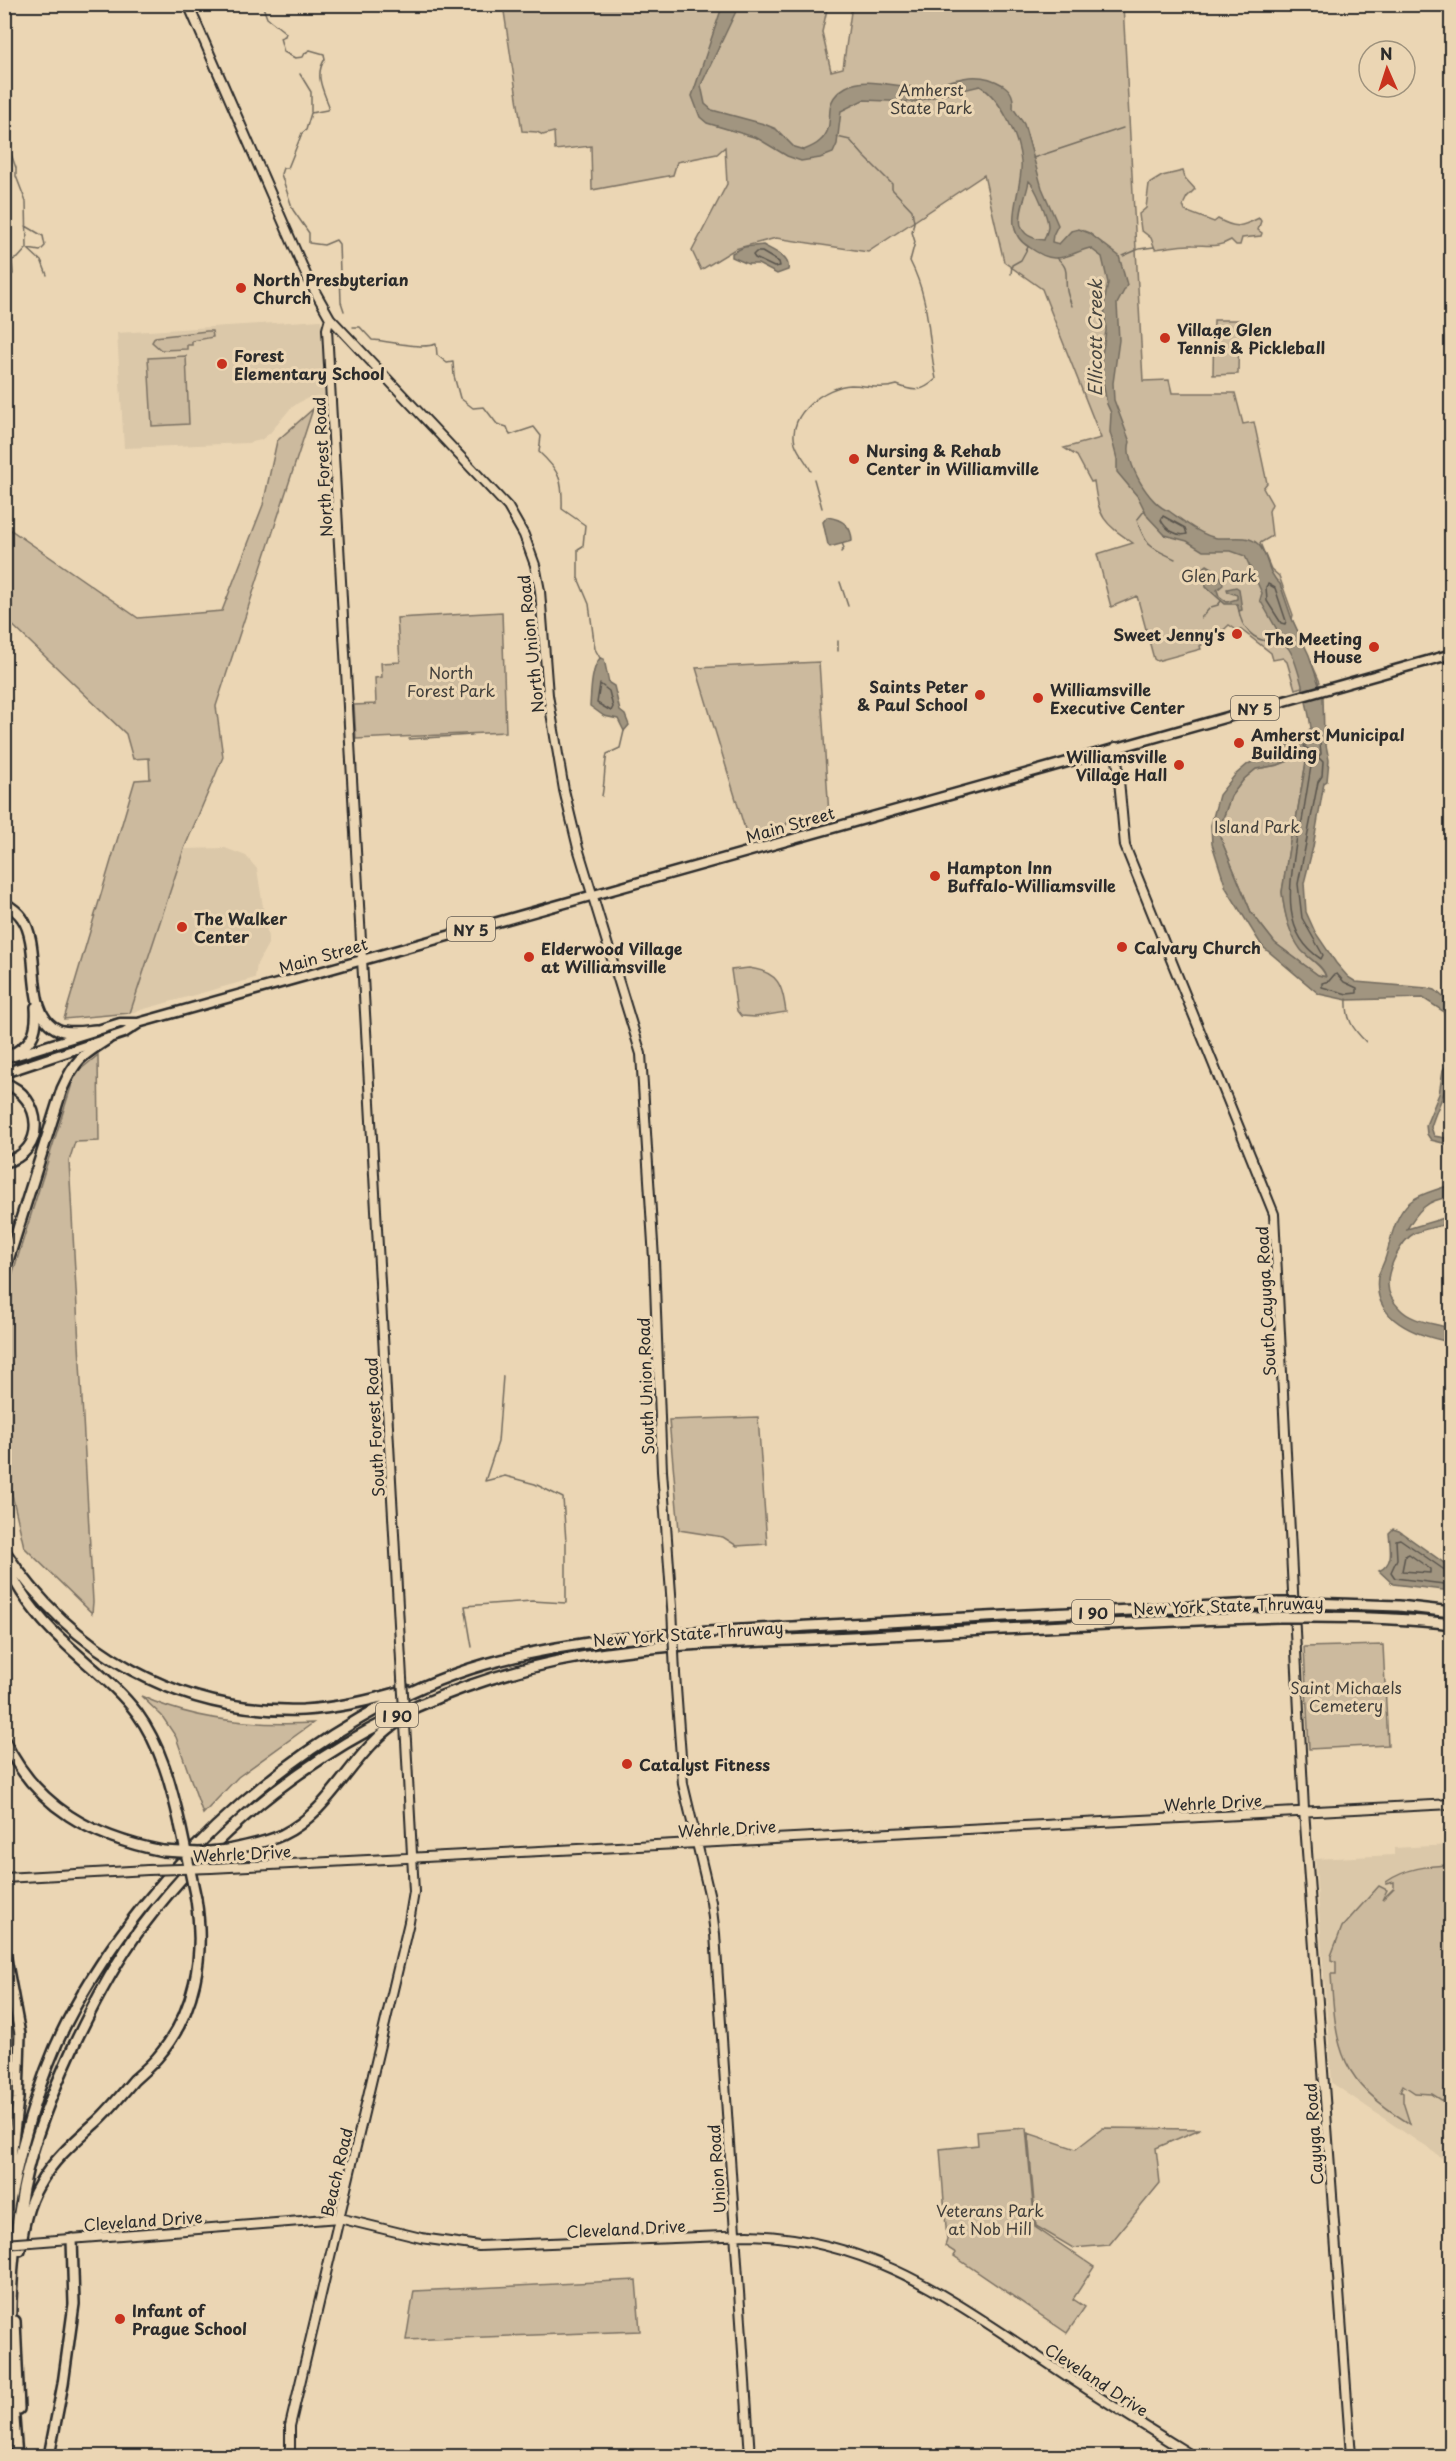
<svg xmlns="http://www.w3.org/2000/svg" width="1456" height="2461" viewBox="0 0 1456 2461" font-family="'Playpen Sans',sans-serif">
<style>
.built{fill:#dbc8a9}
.green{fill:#ccba9e;stroke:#7c7264;stroke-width:1.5}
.water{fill:#a19580;stroke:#726b5e;stroke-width:1.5;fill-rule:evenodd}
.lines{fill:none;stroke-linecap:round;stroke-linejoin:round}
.shore{stroke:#5a554d;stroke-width:1.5}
.stream{stroke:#726b5e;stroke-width:1.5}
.secondary-casing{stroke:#2b2b2b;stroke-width:12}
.primary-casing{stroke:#2b2b2b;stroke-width:13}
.highway-casing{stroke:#2b2b2b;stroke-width:14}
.secondary{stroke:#ebd6b4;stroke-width:8}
.primary{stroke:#ebd6b4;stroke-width:8}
.highway{stroke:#ebd6b4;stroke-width:9}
.secondary-bridge-casing{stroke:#2b2b2b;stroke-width:12;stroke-linecap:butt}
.highway-bridge-casing{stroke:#2b2b2b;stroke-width:14;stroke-linecap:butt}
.secondary-bridge{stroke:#ebd6b4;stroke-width:8}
.highway-bridge{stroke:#ebd6b4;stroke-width:9}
.poi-dot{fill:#c8321e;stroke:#ebd6b4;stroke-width:2}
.labels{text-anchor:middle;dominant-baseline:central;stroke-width:6;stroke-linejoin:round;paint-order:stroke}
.shield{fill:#ebd6b4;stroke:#655e54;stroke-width:1.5}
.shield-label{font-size:15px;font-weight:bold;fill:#2b2b2b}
.park-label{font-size:16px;fill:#43403c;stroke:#ebd6b4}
.poi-label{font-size:16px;font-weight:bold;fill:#2b2b2b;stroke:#ebd6b4;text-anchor:start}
.street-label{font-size:16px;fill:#2b2b2b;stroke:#ebd6b4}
.water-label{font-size:18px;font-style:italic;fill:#484640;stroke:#ebd6b4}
</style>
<rect width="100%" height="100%" fill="#ebd6b4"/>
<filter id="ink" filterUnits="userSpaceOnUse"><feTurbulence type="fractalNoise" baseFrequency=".0167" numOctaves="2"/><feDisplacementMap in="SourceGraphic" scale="12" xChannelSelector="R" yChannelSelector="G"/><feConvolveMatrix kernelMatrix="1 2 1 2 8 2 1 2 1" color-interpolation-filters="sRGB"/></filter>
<g filter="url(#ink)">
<path class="built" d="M321,320L327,395L308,398L298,403L290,409L270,433L261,440L248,443L124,448L117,333Z
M225,848L246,856L257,869L268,938V944L257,964L255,978L130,1013L184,849Z
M1451,1845V2164L1332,2083L1315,1859L1394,1855V1848Z"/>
<path class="green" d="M503,5H828L822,32L831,71L843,68L852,5H1123L1143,381L1169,380L1172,393H1235L1243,424L1254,422L1267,483L1263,488L1272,504L1269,511L1272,536L1260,543L1271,569L1279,576L1293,615L1292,619L1320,682L1295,689L1287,662L1283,658L1273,660L1271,653L1240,629L1238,631L1229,625L1211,642L1205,633L1198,635L1202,645L1200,646L1201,649L1157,661L1154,659L1137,596L1111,607L1097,554L1133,543C1103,522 1099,519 1094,481L1091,482L1077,456L1064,448L1101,438L1042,289L1004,262L984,175L868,252L776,238L735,249L701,270L692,251L727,184L725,147L717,154L677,162L673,175L592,190L591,146L555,150L554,132L543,135L537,132L522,131Z
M1183,171L1185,178L1195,189L1187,197L1183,205L1185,211L1214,222L1218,219C1236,229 1241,227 1259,218L1261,221L1258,230L1262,233L1261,236L1242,238L1240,245H1236L1231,240C1218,248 1208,245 1193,245C1181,244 1167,248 1155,249L1151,238L1141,230L1139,214L1146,208L1149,184L1162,176Z
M1214,320H1239L1238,374L1213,375Z
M207,331H212L213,337L192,341V345H187V349L161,350L152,342L155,337Z
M186,356L189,424L152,426L148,358Z
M313,409L216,706L223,757L184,849L130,1013L64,1019L135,780L150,779L149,758L133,759L126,734L5,618V526L138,618L222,611L263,505L277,441Z
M502,612L506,732L356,739L354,705L376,704L375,678L382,677L381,663L400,662L397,618Z
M819,662L829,815L809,822L804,818L787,823L784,829L748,839L696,668Z
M1306,754L1310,758L1306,762L1296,820L1293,823L1282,892C1284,912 1289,934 1302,950C1309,959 1324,967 1326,977L1318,975L1275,943L1251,912L1220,837L1221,824L1231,796L1244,779L1256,769L1278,765Z
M749,968C779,972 782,985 786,1012L755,1017L741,1016L737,1011L731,970Z
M98,1055L99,1141L75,1142L69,1161L93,1602L92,1613L24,1547L5,1464L4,1301L75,1074Z
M758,1417L767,1544L737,1546L723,1537L679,1530L669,1420Z
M1383,1645L1388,1745L1309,1749L1304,1647Z
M141,1696C195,1721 254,1726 313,1723L238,1777L203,1814L176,1737L162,1716Z
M1451,1865L1452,2001L1445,2012L1451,2016V2106L1432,2094L1415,2093L1403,2085L1400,2091L1403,2093V2102L1410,2124C1340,2080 1336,2053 1331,1974H1336V1962L1331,1960V1956L1342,1927L1379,1886L1387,1890L1382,1900L1394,1888V1882L1386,1884V1882C1406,1868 1427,1866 1451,1865Z
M1026,2128L1035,2227L1094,2267L1073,2299L1085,2307L1067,2333L954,2256L956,2253L945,2246L947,2240L940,2149L978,2145L977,2132Z
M1103,2128L1200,2129L1156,2148L1160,2183L1109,2245L1073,2248L1036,2226L1028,2133L1076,2149Z
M636,2280L640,2331L406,2340L414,2291Z"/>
<path class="water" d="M723,4L739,5L701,85L705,104L712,110L764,124L776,129L794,147L804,150C809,148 816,145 820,141C840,123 817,104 846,87C866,76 897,88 919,87C951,85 972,66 1003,85C1012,91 1014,98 1013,108L1024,124L1042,188L1058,225L1053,235L1052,242L1059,244L1071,231L1079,229L1089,233L1119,256L1127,285L1117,304L1119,340L1113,383L1114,400L1130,442C1123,460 1150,506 1169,511C1182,520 1202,536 1217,538C1230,539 1248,534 1258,544C1269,555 1266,572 1280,584L1292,619L1309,655L1323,697L1324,735L1329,760L1327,781L1324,783L1313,847L1304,883L1306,912L1315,932L1336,963L1348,977L1356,982L1427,988L1435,990L1451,1004V1028L1443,1011L1423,998L1347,1000L1319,994L1262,946L1226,888L1212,844L1211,825L1219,795L1235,775L1248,764L1301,739L1311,728C1309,712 1296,654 1287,647L1260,600L1262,593L1245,556L1231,551H1203L1187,541L1165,535L1148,517L1138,497L1117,472V459L1110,432L1111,413L1107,404L1100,366L1106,331L1104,304L1108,283L1102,257L1090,248C1077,251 1067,259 1054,258C1045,258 1036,252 1029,247C998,229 1024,190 1021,162C1019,137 1001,99 980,86L913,102L863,100L841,111L837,144L833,153L820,158L801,161L787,156L757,138L707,123L700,117L692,96ZM1029,181C1035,186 1048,217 1048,226C1048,231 1045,236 1044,240C1005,236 1025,205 1029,181ZM1306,754L1310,758L1306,762L1296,820L1293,823L1282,892C1284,912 1289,934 1301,950C1309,959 1324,966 1326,977L1318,975L1275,943L1251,912L1220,837L1221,824L1231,796L1244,779L1256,769L1278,765Z
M763,245C773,251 791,257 788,270L777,274L758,264H748L732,257V253L744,247Z
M827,517C842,519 852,526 852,541L830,547L828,545L823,522Z
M1207,565C1214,568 1223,577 1223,585L1217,590L1219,596L1227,602L1237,599V595L1228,592L1227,589L1236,587L1239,589L1242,610L1239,611L1237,604H1225L1206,587L1203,568Z
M600,658L604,659L609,683L614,686L620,711L625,715L629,725L624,731L618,719L604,716L590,706C591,692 591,669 600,658Z
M1451,1059C1452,1082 1437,1106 1431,1127L1434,1136L1451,1139V1145L1431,1140L1427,1134L1426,1125L1439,1094L1443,1070Z
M1451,1184V1201L1448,1198C1427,1199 1417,1212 1407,1229L1451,1216V1223C1440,1226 1427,1228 1415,1233C1401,1240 1387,1269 1388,1285C1388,1294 1394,1303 1400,1309C1412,1322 1435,1323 1451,1329V1342C1417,1336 1372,1320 1378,1277C1380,1269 1384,1264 1386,1256C1391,1239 1395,1214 1410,1202C1422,1192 1437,1191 1451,1184Z
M1393,1529L1399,1531L1451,1568V1591L1393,1584L1379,1571C1395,1563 1390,1548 1389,1533Z"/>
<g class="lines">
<path class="shore" d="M756,252H762L779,262L780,266L774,267L755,258L753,255Z
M1163,516L1185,528L1187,534C1177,537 1165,529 1161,520Z
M1268,584L1275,588L1286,621L1285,624L1281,623L1267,601L1266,587Z
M600,684L609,691L613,707L611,711L597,703Z
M1316,734L1320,743L1321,754L1318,757L1304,746Z
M1318,757L1323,762L1322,776L1318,782L1298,884L1302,918L1323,955L1321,959C1274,929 1294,871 1298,827L1302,821L1311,766Z
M1337,974L1344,982L1357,988V993L1347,994L1322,987V983L1329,981L1334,975Z
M1409,1554L1430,1569V1573L1402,1571L1405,1556Z
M1452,1572L1446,1571L1400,1539L1396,1540L1397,1559L1391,1572L1395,1578L1452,1585"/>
<path class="stream" d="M262,4L267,18L286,33L285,36L280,38L284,52L295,58L303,57L305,53L310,50L324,54L325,59C314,75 323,90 329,106L327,110L311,113L306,130L302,133L288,168H283L281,174L293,210L309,233V243L324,245L336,240L339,244L341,302L344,311
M300,74L311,92V112
M4,134L16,168V176L26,202L27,248L18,258L12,260L13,274L4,279
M1033,158L1123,128
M26,226L43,236L45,246L40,251L28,249
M28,249L42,262L47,275
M1123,256L1139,249L1154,247
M1057,258C1071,270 1064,275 1067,291C1068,296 1070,301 1072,306
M1011,274L1012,265L1021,260L1028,247
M353,327H360L372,340C391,341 420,350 436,344L437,355L447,363L453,362L454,376L460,398L473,408L484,407L497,424L507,427L510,435L534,427L541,436L539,452C560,471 563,481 562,509L585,525L583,546L578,549V578L589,604L595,649L600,658
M811,471C807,462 798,453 795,443C787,414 826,386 851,385C867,385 881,390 897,385C914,392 922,392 936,379C927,336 931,302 910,261L915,242L912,232L914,222L912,210L892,189V184L863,155L850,140L837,137
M814,479L822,508
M1145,510L1137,520C1146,547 1150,547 1175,559
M841,552L844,548L842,543
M1188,568L1204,571
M840,582L848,606
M1211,607L1218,605L1221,601
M1239,611C1241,627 1254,642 1271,641
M1201,618L1209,609
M838,641V651
M409,739L472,735
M602,796C605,781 604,768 607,754L620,748L624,731
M1347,999C1346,1019 1352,1028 1366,1042
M472,1647L465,1606L532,1601L566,1603V1542L563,1498L535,1484L505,1476L485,1481L498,1442L503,1376"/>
<g class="secondary-casing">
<path id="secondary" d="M188,4L308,279L330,318L508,507L524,535L535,565L540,591L548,695L564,790L578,848L641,1054L654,1259L662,1471L672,1607
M330,318L327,329L402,1678
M1116,747L1125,846L1274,1214L1304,1810L1351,2456
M675,1674L683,1784L711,1902L715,1934L750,2456
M211,1868L1452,1804
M4,1878L148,1870
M31,2242L339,2218L421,2238L479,2246L748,2235C867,2238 945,2295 1040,2358C1090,2392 1141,2424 1193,2456
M290,2456V2426L409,1922L414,1892L406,1741"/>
</g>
<g class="primary-casing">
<path id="primary" d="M14,1056L120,1023H138L1452,654
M4,1073L124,1033L138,1024"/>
</g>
<g class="highway-casing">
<path id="highway" d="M4,903C11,907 18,912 22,918C43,947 22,1015 59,1030C71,1034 84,1031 96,1030
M5,1058C31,1046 38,1035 36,1007
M4,1083C43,1096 48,1153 4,1162
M4,1273L62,1089C75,1060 81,1056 108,1039
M4,1550C71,1653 179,1714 303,1710C339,1708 373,1700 406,1690
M4,1559C17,1589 38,1618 62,1640C87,1665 116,1685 137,1713C161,1746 171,1785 180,1824
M1308,1603L1399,1606L1452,1612
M1309,1617C1357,1617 1404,1618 1452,1624
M4,1740C37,1808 92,1837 163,1851
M228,1850C246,1846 265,1843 282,1835C323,1815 342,1775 372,1744C383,1732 395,1723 408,1715
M4,1948L20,2034L18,2099L6,2198
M4,2235C16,2163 34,2087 67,2022C148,1865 315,1713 486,1664C593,1634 699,1633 809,1626C965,1617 1122,1611 1278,1603
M20,2250C23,2228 27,2205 39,2185C53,2160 73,2143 94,2124C109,2111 121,2095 134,2080C142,2073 150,2066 157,2058C196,2013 205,1955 196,1899
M15,2321L19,2409
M17,2456C9,2366 6,2278 23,2189C33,2139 53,2091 74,2045C93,2005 114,1964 141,1928C243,1792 386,1698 554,1662C644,1643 739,1643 831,1638C980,1630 1129,1622 1279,1617
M49,2456L63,2384L74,2304L72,2239"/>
</g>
<use href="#secondary" class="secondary"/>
<use href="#primary" class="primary"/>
<use href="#highway" class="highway"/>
<g class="secondary-bridge-casing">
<path id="secondary-bridge" d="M672,1607L675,1674
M402,1678L406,1741
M148,1870L211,1868
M4,2244L31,2242"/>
</g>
<g class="highway-bridge-casing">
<path id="highway-bridge" d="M1278,1603H1308
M1279,1617H1309
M180,1824L196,1899
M163,1851L199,1853L228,1850"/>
</g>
<use href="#secondary-bridge" class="secondary-bridge"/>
<use href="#highway-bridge" class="highway-bridge"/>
</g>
</g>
<g class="poi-dot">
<circle cx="241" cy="288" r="6"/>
<circle cx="1165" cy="338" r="6"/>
<circle cx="222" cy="364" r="6"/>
<circle cx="854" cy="459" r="6"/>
<circle cx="1237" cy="634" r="6"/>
<circle cx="1374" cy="647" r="6"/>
<circle cx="980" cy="695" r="6"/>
<circle cx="1038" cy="698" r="6"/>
<circle cx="1239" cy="743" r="6"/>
<circle cx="1179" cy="765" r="6"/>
<circle cx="935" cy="876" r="6"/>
<circle cx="182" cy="927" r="6"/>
<circle cx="1122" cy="947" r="6"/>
<circle cx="529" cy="957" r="6"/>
<circle cx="627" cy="1764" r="6"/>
<circle cx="120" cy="2319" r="6"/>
</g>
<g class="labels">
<g class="shield">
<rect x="1231" y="696" width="48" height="24" rx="4.5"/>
<rect x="447" y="917" width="48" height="24" rx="4.5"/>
<rect x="1072" y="1600" width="42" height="24" rx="4.5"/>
<rect x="376" y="1703" width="42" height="24" rx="4.5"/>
</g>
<g class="shield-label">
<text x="1255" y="708">NY 5</text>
<text x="471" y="929">NY 5</text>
<text x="1093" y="1612">I 90</text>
<text x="397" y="1715">I 90</text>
</g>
<g class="park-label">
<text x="931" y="89">Amherst<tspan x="931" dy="18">State Park</tspan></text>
<text x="1219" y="575">Glen Park</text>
<text x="451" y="672">North<tspan x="451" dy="18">Forest Park</tspan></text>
<text x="1257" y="826">Island Park</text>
<text x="1346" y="1687">Saint Michaels<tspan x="1346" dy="18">Cemetery</tspan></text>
<text x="990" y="2210">Veterans Park<tspan x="990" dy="18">at Nob Hill</tspan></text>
</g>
<g class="poi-label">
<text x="253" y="279">North Presbyterian<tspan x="253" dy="18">Church</tspan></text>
<text x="1177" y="329">Village Glen<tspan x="1177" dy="18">Tennis &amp; Pickleball</tspan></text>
<text x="234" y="355">Forest<tspan x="234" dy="18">Elementary School</tspan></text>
<text x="866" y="450">Nursing &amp; Rehab<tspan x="866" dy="18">Center in Williamville</tspan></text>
<text x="1225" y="634" text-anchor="end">Sweet Jenny's</text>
<text x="1362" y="638" text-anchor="end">The Meeting<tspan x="1362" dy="18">House</tspan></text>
<text x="968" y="686" text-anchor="end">Saints Peter<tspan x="968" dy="18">&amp; Paul School</tspan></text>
<text x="1050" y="689">Williamsville<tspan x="1050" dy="18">Executive Center</tspan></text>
<text x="1251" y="734">Amherst Municipal<tspan x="1251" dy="18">Building</tspan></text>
<text x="1167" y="756" text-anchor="end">Williamsville<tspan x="1167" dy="18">Village Hall</tspan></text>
<text x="947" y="867">Hampton Inn<tspan x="947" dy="18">Buffalo-Williamsville</tspan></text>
<text x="194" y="918">The Walker<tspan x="194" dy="18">Center</tspan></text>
<text x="1134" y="947">Calvary Church</text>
<text x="541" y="948">Elderwood Village<tspan x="541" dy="18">at Williamsville</tspan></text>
<text x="639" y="1764">Catalyst Fitness</text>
<text x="132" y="2310">Infant of<tspan x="132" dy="18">Prague School</tspan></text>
</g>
<g class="street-label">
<text transform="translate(322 467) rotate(-93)">North Forest Road</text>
<text transform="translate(530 644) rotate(-96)">North Union Road</text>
<text transform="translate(790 824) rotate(-16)">Main Street</text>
<text transform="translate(323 955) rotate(-16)">Main Street</text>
<text transform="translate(1265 1301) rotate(-93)">South Cayuga Road</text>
<text transform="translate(645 1386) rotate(-92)">South Union Road</text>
<text transform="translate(374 1427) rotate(-93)">South Forest Road</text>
<text transform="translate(1228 1605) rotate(-2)">New York State Thruway</text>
<text transform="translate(688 1633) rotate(-4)">New York State Thruway</text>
<text transform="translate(1213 1802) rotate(-3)">Wehrle Drive</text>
<text transform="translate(727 1828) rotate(-3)">Wehrle Drive</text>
<text transform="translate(242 1853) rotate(-3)">Wehrle Drive</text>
<text transform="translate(1313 2134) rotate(-94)">Cayuga Road</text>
<text transform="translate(716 2169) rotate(-94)">Union Road</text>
<text transform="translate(336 2172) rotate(-77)">Beach Road</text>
<text transform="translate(143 2220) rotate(-4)">Cleveland Drive</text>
<text transform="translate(626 2228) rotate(-3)">Cleveland Drive</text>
<text transform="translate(1097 2379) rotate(33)">Cleveland Drive</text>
</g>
<g class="water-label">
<text transform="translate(1094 338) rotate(-90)">Ellicott Creek</text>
</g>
</g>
<rect width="1456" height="2461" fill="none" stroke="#ebd6b4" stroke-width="24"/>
<rect x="12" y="12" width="1432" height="2437" fill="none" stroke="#2b2b2b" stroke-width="2" filter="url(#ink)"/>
<g transform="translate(1387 69) rotate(357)"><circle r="28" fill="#ebd6b4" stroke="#9e927d" stroke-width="1.5"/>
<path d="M0-4.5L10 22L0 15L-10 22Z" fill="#c8321e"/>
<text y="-9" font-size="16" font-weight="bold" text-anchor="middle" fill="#2b2b2b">N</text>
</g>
</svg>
